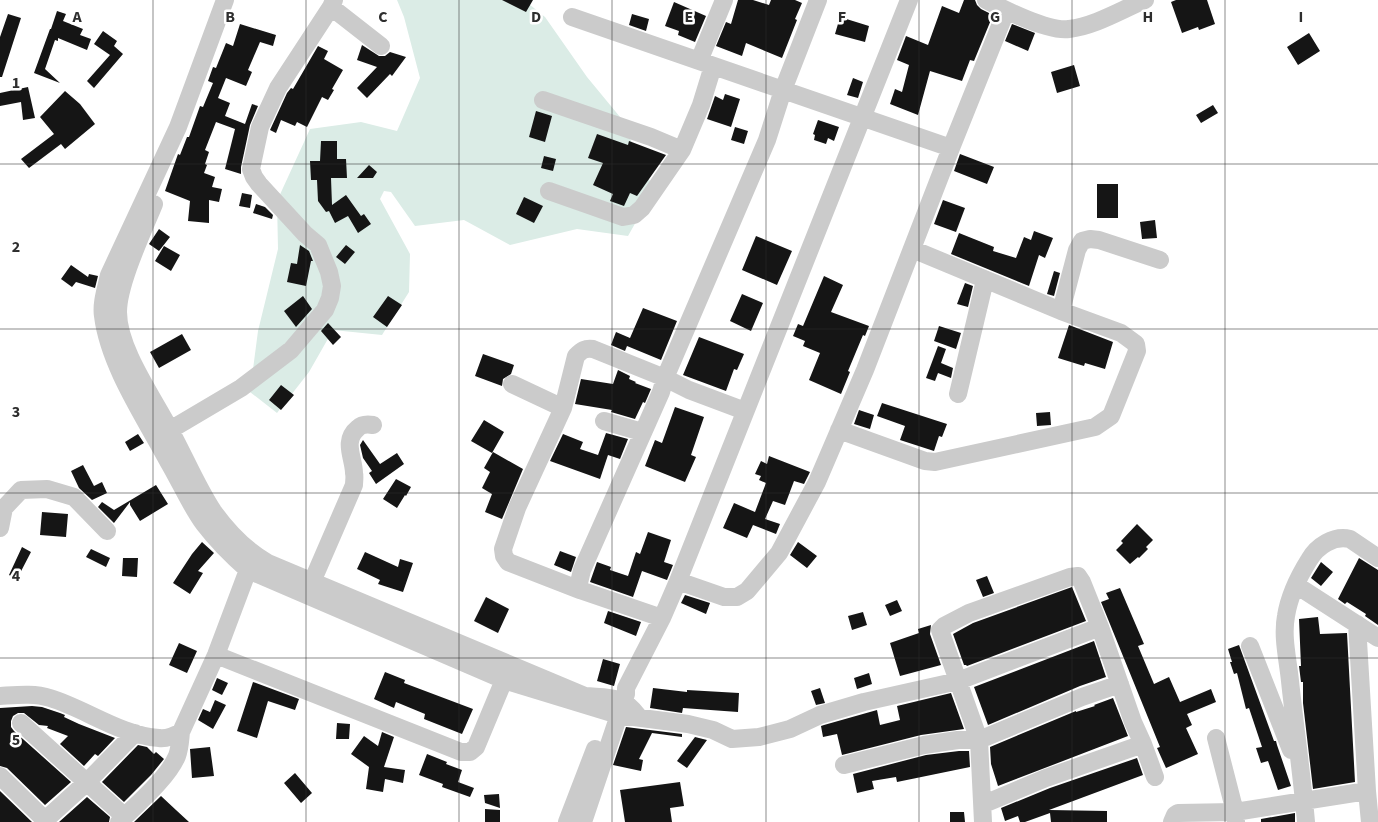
<svg xmlns="http://www.w3.org/2000/svg" width="1378" height="822" viewBox="0 0 1378 822" font-family="'Source Sans 3',sans-serif">
<style>
.green{fill:#dbece6}
.building{fill:#151515}
.lines{fill:none;stroke-linecap:round;stroke-linejoin:round}
.minor{stroke:#cbcbcb;stroke-width:18}
.grid{fill:none;stroke:#2e2e2e;stroke-width:1;stroke-opacity:0.55}
.grid-label{font-size:16px;text-anchor:middle;font-weight:bold;fill:#2e2e2e;stroke:#fff;stroke-width:5;stroke-linejoin:round;paint-order:stroke}
</style>
<rect width="100%" height="100%" fill="#fff"/>
<path class="green" d="M397,0H524L545,17L587,77L620,117L654,190L628,236L577,229L510,245L464,220L415,226L391,192L384,191L380,199L410,254L409,292L382,335L333,330L309,372L277,413L250,392L258,331L278,249L277,201L310,129L361,122L397,131L420,78L404,17Z"/>
<path class="building" d="M502,0H533L526,12Z
M738,0H753L769,5L771,0H795L802,3L795,19L797,20L782,58L746,43L742,56L716,46L726,22L731,24Z
M964,0H975L977,5L981,9L993,15L974,61L970,60L962,81L930,71L918,115L890,104L895,89L902,92L909,65L897,60L906,36L928,45L942,6L959,13Z
M1176,0H1207L1215,24L1199,30L1198,27L1182,33L1171,2Z
M674,2L706,16L695,42L678,35L679,31L665,26Z
M57,11L66,14L63,21L83,29L80,35L91,39L87,50L58,38V41L55,40L45,69L60,83L34,73L50,29H51Z
M8,14L21,18L2,77H0V37Z
M632,14L649,19L646,31L629,25Z
M840,17L869,26L865,42L835,34Z
M240,24L276,35L273,46L260,42L248,70L252,72L246,86L226,78L218,98L230,103L225,116L245,124L252,104L258,106L250,125L241,167V174L225,169L235,129L216,122L205,150L209,152L205,164L207,165L204,173L215,177L212,187L222,189L219,202L209,200V223L188,221L190,201L165,191L178,154L180,155L187,137H189L200,106L203,107L213,83L208,81L213,67L216,68L226,43L233,46Z
M1012,24L1035,33L1028,51L1005,41Z
M103,31L117,41L114,46L123,54L94,88L87,81L110,55L94,44Z
M1309,33L1320,51L1298,65L1287,47Z
M362,45L379,56H385L390,52L406,57L392,76L390,74L367,98L357,88L377,67L357,60Z
M318,46L328,51L324,59L343,70L332,89L334,90L328,100L322,97L307,127L297,122L295,126L281,120L276,133L270,130L287,93L291,88L293,89Z
M1074,65L1080,86L1057,93L1051,72Z
M853,78L863,82L858,98L847,95Z
M28,87L35,118L23,120L21,102L0,106V93Z
M65,91L80,104L95,124L65,149L61,144L29,168L21,159L54,134L40,117Z
M725,94L740,99L731,127L707,119L715,96L723,100Z
M1213,105L1218,113L1201,123L1196,115Z
M536,111L552,116L545,142L529,137Z
M818,120L839,127L834,141L828,138L826,144L814,140L815,135L813,134Z
M735,127L748,131L744,144L731,140Z
M597,134L628,145L629,141L666,155L637,196L630,193L624,206L610,201L613,194L593,185L603,163L588,158Z
M321,141H337V159H346L347,178H331L332,205L346,195L361,216L364,214L371,224L358,233L348,216L335,223L329,211L326,212L318,201L317,180H311L310,161H320Z
M960,154L994,167L987,184L954,171Z
M544,156L556,159L553,171L541,168Z
M369,165L377,172L373,178H357Z
M1097,184H1118V218H1097Z
M242,193L252,195L250,208L239,206Z
M524,197L543,206L534,223L516,214Z
M943,200L965,208L956,232L934,224Z
M256,204L265,207L273,215L272,219L253,213Z
M1155,220L1157,238L1142,239L1140,222Z
M159,229L170,237L159,251L149,244Z
M1034,231L1053,238L1045,258L1039,255L1029,286L951,254L959,233L994,247L993,251L1016,258L1024,237L1031,240Z
M756,236L792,251L777,285L742,270Z
M300,245L309,251L313,261H311L306,286L287,282L291,263L297,264Z
M346,245L355,252L345,264L336,257Z
M164,246L180,255L171,271L155,261Z
M71,265L88,277L89,274L98,276L95,288L76,282L72,287L61,279Z
M1054,271L1060,273L1054,296L1047,294Z
M824,276L843,285L831,312L869,326L865,336L863,335L848,371L850,372L841,394L809,380L820,353L803,346L805,341L793,336L798,324L803,326Z
M965,283L973,286L968,307L957,304Z
M742,294L763,303L751,331L730,321Z
M303,296L312,309L296,327L284,311Z
M388,296L402,305L387,327L373,317Z
M643,308L677,321L661,360L627,346L625,351L611,345L616,332L630,338Z
M328,323L341,337L333,345L321,331Z
M1069,325L1113,342L1105,369L1085,363L1084,366L1058,358Z
M939,326L961,333L956,349L934,341Z
M182,334L191,350L159,368L150,352Z
M699,337L744,354L737,370L734,369L726,391L683,375Z
M938,346L946,349L941,363L953,368L951,378L938,373L935,381L926,378Z
M483,354L514,365L511,374L503,379L502,386L475,376Z
M618,370L630,376L629,379L636,382L635,383L651,389L645,403L643,402L635,419L611,412L612,410L575,404L581,379L613,384Z
M281,385L294,395L281,410L269,400Z
M882,403L947,424L942,437L939,436L934,451L900,440L905,426L877,416Z
M675,407L704,417L691,455L696,457L685,482L645,466L655,440L662,443Z
M859,410L874,415L870,429L854,424Z
M1050,412L1051,425L1037,426L1036,413Z
M484,420L504,432L492,453L471,441Z
M606,433L628,439L620,459L608,455L600,479L550,461L563,434L583,442L580,449L598,455Z
M138,434L144,443L130,451L125,442Z
M363,440L380,464L397,453L404,464L376,484L369,473L372,471L363,458L360,445Z
M493,452L523,469L502,519L485,512L492,494L482,488L490,472L484,468Z
M769,456L810,472L804,484L794,481L785,505L773,501L765,519L780,524L776,534L753,525L747,538L723,528L734,503L755,512L766,483L759,480L761,476L755,474L761,461L767,464Z
M83,465L94,486L102,482L107,493L92,500L79,488L71,471Z
M396,479L411,487L406,496L405,495L397,508L383,499Z
M156,485L168,504L140,521L130,505V502L114,523L98,507L102,502L114,510Z
M42,512L68,514L66,537L40,535Z
M1137,524L1153,540L1146,547L1148,549L1139,558L1138,557L1130,564L1116,550L1123,543L1121,541Z
M648,532L671,540L664,562L673,565L667,580L642,571L633,597L590,582L597,562L611,567L610,570L628,576L636,552L640,554Z
M202,542L214,553L198,571L203,573L190,594L173,583L192,554Z
M798,542L817,556L807,568L790,555Z
M22,547L31,552L17,579L9,575Z
M91,549L110,558L106,567L86,557Z
M560,551L576,557L571,572L554,565Z
M365,552L398,567L400,559L413,563L403,592L378,584L380,580L357,569Z
M123,558H138L137,577L122,576Z
M1359,558L1378,570V625L1365,616L1366,614L1347,602L1345,604L1338,599Z
M1321,562L1333,572L1321,586L1311,578Z
M987,576L994,593L983,597L976,580Z
M1072,587L1086,621L967,666L966,665H964L953,634L973,623Z
M1120,588L1144,644L1138,646L1154,684L1169,677L1180,702L1211,689L1216,702L1187,714L1192,725L1186,728L1198,754L1166,768L1157,748L1160,747L1101,602L1109,599L1106,593Z
M685,595L710,603L706,614L681,603Z
M486,597L509,609L498,633L474,621Z
M897,600L902,611L890,616L885,605Z
M608,611L641,622L636,636L604,623Z
M863,612L867,625L852,630L848,616Z
M1318,617L1320,634L1347,633L1355,782L1313,789L1303,703V682H1301L1299,666H1301L1299,619Z
M931,625L930,634L941,665L900,676L890,643L919,633L918,629Z
M1094,641L1106,677L1080,686L988,725L974,687Z
M179,643L197,651L187,673L169,665Z
M1239,645L1274,741H1276L1277,745L1291,786L1278,790L1268,761L1261,763L1256,748L1262,747L1249,708L1246,709L1237,673L1234,674L1230,662H1232L1228,649Z
M603,659L620,664L614,686L597,681Z
M385,672L405,680L404,683L473,709L462,734L424,719L425,714L396,702L394,708L374,699Z
M869,673L872,684L857,689L854,678Z
M217,678L228,683L222,695L212,690Z
M253,682L299,699L295,710L268,701L257,738L237,731Z
M653,688L687,692V690L739,693L738,712L683,708L682,713L650,708Z
M820,688L825,703L816,705L811,691Z
M951,693L964,729L921,735L842,755L837,734L823,737L821,726L824,725L877,710L880,725L900,720L897,706Z
M1113,698L1128,736L998,786L991,764L990,747L1076,711V712L1095,706L1094,705Z
M215,700L226,705L213,729L198,720L203,709L210,712Z
M32,706L42,707L60,713L65,715L64,717L79,724L115,738L98,756L95,754L84,766L60,744L68,736L47,728L48,726L39,725L24,713H18L13,716L11,721V727L14,731L71,782L45,805L7,768L0,766V708Z
M337,723L350,724L349,739H336Z
M626,727L682,734V737L652,733L639,759L643,760L641,771L613,765Z
M382,732L394,737L384,767L405,770L403,783L385,779L383,792L366,789L369,767L351,754L364,736L378,746Z
M695,737L707,740L687,768L677,761Z
M138,745L147,747L154,754L156,752L164,759L151,775L124,802L102,782Z
M210,747L214,776L192,778L190,749Z
M959,751H969L970,767L897,782L896,777L872,781L874,789L857,793L853,774L926,755Z
M427,754L447,762L446,764L462,770L458,782L474,788L470,797L442,787L443,784L419,775Z
M1137,758L1143,775L1049,810L1107,811V822H1051L1050,813L1025,822H1020L1018,816L1005,821L1001,808L1050,788Z
M295,773L312,793L301,803L284,783Z
M680,782L684,806L670,808L672,822H625L620,790Z
M0,791L32,822H0Z
M499,794L500,808L485,803L484,795Z
M161,796L176,810L189,822H134Z
M87,797L110,817L109,822H59Z
M485,809L500,810V822H485Z
M950,812H964L965,822H950Z
M1295,813V822H1261V819Z"/>
<g class="lines">
<path class="minor" d="M225,0L178,127L109,275C106,289 101,303 103,316C109,365 145,418 168,461C180,481 190,505 204,524C217,541 232,556 248,570L504,680L618,715L688,724L713,730L732,739L759,737L790,729L820,715L864,702L958,681L1100,627
M334,0L331,7L381,46
M986,0C1005,10 1049,32 1069,29C1095,26 1121,10 1145,0
M572,17L951,148
M699,61L724,0
M543,100L651,137L682,150
M549,191L623,217L634,215L642,208L682,150L701,105L713,66
M154,204C143,231 118,284 118,312C118,349 153,397 170,430C185,457 196,485 213,511C228,532 245,550 268,563L585,696C610,698 622,695 638,716
M1061,311L1077,250L1082,241L1090,239L1099,240L1160,260
M512,384L563,408
M958,394L985,280
M604,421L642,432
M170,430L241,388L291,350L325,310L330,298L332,286L329,272L318,245L305,234L259,184L254,177L251,169L260,127L278,88L331,7
M839,430L925,461L935,462L1095,427L1111,416L1137,351L1136,344L1121,333L1061,311L912,249
M0,528L4,508L21,490L47,489L74,497L107,531
M678,581L724,597H737L747,591L779,553L817,482L865,370L951,148L1006,11
M312,582L354,485C354,481 355,477 354,473C354,458 342,441 358,428C362,424 367,424 373,425
M1296,585L1378,638
M580,590L508,562L504,556L503,549L517,508L563,408L576,356C582,350 585,348 593,349L665,378L767,140L783,90L818,0
M662,618L580,590L579,583L582,570L661,392L665,378L689,390L745,411
M1357,624L1367,791L1370,822
M1250,646L1291,750
M216,655L461,752H470L476,747L504,680
M0,696C17,695 34,693 50,698C86,709 120,735 159,738C167,739 174,736 181,732L216,655L248,570L251,559
M21,723L124,816
M1216,738L1235,812L1236,822
M1143,744L1155,777
M844,765L924,745L958,740H979L1082,697L1120,684
M0,776L45,820
M43,822L87,782L135,733
M119,822C136,805 168,778 177,756C180,748 180,741 181,732
M567,822L595,749
M583,822L626,694V688L662,618L678,581L909,0
M983,822L979,740L940,630L944,626L969,613L1070,577L1078,576L1082,582L1100,627L1133,722L1143,744L1046,778L984,804
M1172,822L1175,815L1178,813L1235,812L1367,791
M1306,822C1302,775 1295,728 1290,681C1288,660 1282,637 1286,616C1289,597 1299,576 1309,560C1317,546 1334,535 1350,539L1378,558"/>
</g>
<path class="grid" d="M153,0V822M306,0V822M459,0V822M612,0V822M766,0V822M919,0V822M1072,0V822M1225,0V822M0,164H1378M0,329H1378M0,493H1378M0,658H1378"/>
<g class="grid-label">
<text x="77" y="22">A</text>
<text x="230" y="22">B</text>
<text x="383" y="22">C</text>
<text x="536" y="22">D</text>
<text x="689" y="22">E</text>
<text x="842" y="22">F</text>
<text x="995" y="22">G</text>
<text x="1148" y="22">H</text>
<text x="1301" y="22">I</text>
<text x="16" y="88">1</text>
<text x="16" y="252">2</text>
<text x="16" y="417">3</text>
<text x="16" y="581">4</text>
<text x="16" y="745">5</text>
</g>
</svg>
